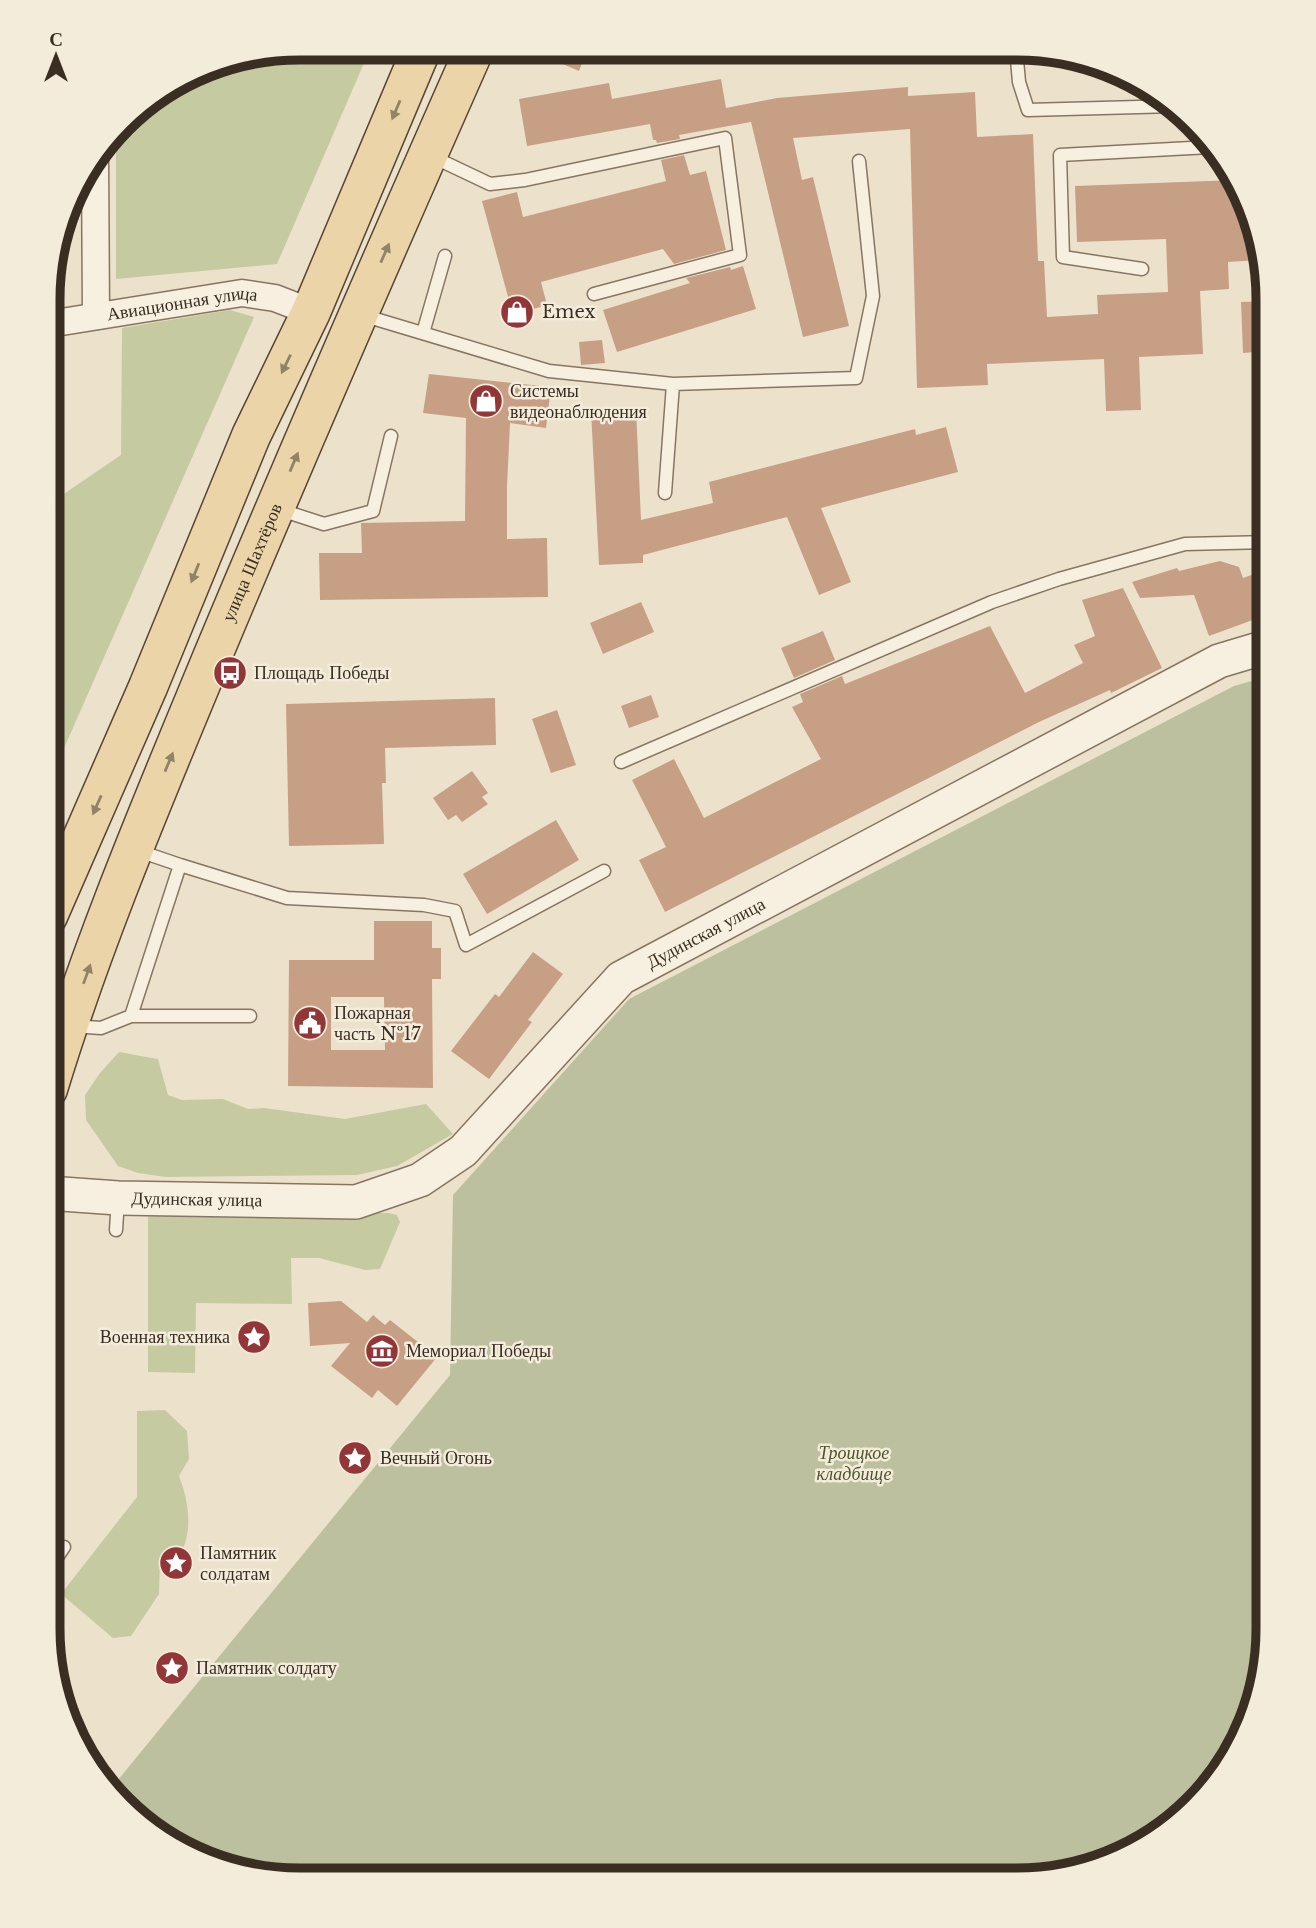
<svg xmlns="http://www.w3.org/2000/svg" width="1316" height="1928" viewBox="0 0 1316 1928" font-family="'Libre Baskerville',serif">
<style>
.green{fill:#c5caa0}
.cemetery{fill:#bcc09e}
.building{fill:#c79f85;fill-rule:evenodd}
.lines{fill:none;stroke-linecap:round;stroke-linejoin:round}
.service-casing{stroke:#887561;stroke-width:15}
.minor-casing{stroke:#887561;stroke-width:29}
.tertiary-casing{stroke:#887561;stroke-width:36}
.primary-casing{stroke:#574434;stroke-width:41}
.service{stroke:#f7efdf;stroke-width:12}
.minor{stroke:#f7efdf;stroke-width:26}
.tertiary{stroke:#f7efdf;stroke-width:33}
.primary{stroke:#ebd5a8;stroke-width:38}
.oneway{fill:#928266}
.labels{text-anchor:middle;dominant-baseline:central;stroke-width:5;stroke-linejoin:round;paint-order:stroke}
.street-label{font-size:18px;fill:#3a2e23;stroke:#f4ecdb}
.poi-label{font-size:18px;fill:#3a2e23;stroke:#f4ecdb;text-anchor:start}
.park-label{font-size:18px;font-style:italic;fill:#4b552b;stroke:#f4ecdb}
.rim{fill:none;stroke:#3a2e23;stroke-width:9}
</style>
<rect width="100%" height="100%" fill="#ece2cc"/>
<path class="green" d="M299,47H371L277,264L116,279V131L133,109L218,61Z
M230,310L254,317L61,755L49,750V504L121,455L122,328Z
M119,1052L158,1059L168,1095L182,1100L223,1099L248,1109L264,1108L345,1119L426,1104L453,1134L397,1166L357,1175L166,1177L138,1173L118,1166L86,1120L85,1095L100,1073Z
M389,1213L397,1215L400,1222L380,1269L365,1270L319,1258H291L292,1304L196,1303L195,1373L148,1372V1214Z
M165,1410L187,1431L189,1459L179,1476C188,1499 193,1528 182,1551L160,1560L159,1594L131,1636L113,1638L61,1594L137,1497V1411Z"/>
<path class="cemetery" d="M1269,676L1268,1646L1226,1769L1128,1855L1018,1881L266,1879L159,1838L113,1786L450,1375L453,1195L629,999L1234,686Z"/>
<path class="building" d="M526,48H588L579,71Z
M721,79L726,108L777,98L908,87V96L975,92L977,137L1033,134L1038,261H1044L1047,317L1098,314L1097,295L1168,292L1166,239L1077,242L1075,186L1236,180L1243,188L1260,260L1228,262L1229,289L1200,291L1203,354L1139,357L1141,410L1106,411L1104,359L987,364L988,385L917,388L910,129L793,138L802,180L813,177L849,326L803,337L751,122L679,135L680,139L657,143L656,140H653L650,124L527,146L519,99L609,83L612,99Z
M684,155L690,175L706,171L726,250L674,264L663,249L541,282L547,305L513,315L482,201L517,192L523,217L666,181L661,160Z
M743,266L756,309L617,352L603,310L690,283L686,278L730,267L731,270Z
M1269,301V351L1243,353L1241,302Z
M602,340L605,363L581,365L579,342Z
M429,374L551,387L546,428L510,423L507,487V539L547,538L548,597L320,600L319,553H362L361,523L465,521L466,418L423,413Z
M636,409L641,520L713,503L709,482L915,429L916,435L946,427L958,472L821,508L851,582L819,595L787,517L643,555V563L599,565L591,411Z
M1220,561L1239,567L1243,578L1257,573L1269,577V614L1209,636L1194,595L1140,598L1132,582L1177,568L1179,571Z
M1123,588L1162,668L1111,693L1110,690L1039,722L665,912L639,860L666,847L632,780L674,759L704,818L821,759L792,707L803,702L800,694L842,676L845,684L990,626L1025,693L1083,663L1074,645L1095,636L1082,600Z
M641,602L654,632L603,654L590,623Z
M823,631L835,660L794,678L781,648Z
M651,695L659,717L629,728L621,706Z
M495,698L496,745L385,748L386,783H382L384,844L289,846L286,704Z
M557,710L576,765L551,773L532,719Z
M472,771L488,793L482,797L488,804L462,822L456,815L448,820L433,798Z
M556,820L579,860L487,914L463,874Z
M374,921H432V948H441V979H432L433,1088L288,1086L289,960H374ZM331,997H384L385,1050H331Z
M533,952L563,974L528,1020L532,1022L489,1079L451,1051L495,994L499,997Z
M341,1301L367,1322L373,1315L385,1325L390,1320L437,1357L397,1406L378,1390L372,1398L331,1366L350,1343L310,1346L308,1303Z"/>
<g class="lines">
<g class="service-casing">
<path id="service" d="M1016,49L1019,82L1028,110L1175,106
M602,55L605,48
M431,156L490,184L525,180L725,138L740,255L594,294
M1142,269L1063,257L1060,155L1210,147
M362,315L549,371L673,384L856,378L873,296L859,161
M423,333L445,256
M665,493L673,384
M278,509L324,524L373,511L391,436
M621,762L992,602L1059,579L1185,544L1269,542
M180,865L287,898L424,905L455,911L466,945L604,871
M131,1016H250
M73,1026L101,1028L131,1016L180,865L136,850
M116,1230L118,1199
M47,1572L64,1547"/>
</g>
<g class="minor-casing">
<g id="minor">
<path d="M95,156L96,316"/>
<path id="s1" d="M49,324L242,293L275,298L311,312"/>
</g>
</g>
<g class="tertiary-casing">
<g id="tertiary">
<path id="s2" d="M48,1193L118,1198L356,1202L420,1180L463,1151L621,978L1219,661L1269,646"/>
</g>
</g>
<g class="primary-casing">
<g id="primary">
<path d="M48,916L148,687L251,436L311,312L422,48"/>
<path id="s3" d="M48,1089C93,941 154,798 213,655C298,452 386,249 475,48"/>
</g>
</g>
<use href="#service" class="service"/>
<use href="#minor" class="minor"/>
<use href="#tertiary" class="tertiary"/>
<use href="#primary" class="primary"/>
</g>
<defs><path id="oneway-solid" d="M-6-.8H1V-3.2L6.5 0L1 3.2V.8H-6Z" transform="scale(1.75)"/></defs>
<g class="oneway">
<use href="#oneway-solid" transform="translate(396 110) rotate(113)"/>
<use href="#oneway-solid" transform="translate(385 253) rotate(-66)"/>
<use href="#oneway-solid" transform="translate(286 364) rotate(116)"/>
<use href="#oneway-solid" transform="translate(294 462) rotate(-67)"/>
<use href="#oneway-solid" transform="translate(195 573) rotate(112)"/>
<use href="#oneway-solid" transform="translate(169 762) rotate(-67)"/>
<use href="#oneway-solid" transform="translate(97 805) rotate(114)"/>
<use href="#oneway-solid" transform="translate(87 974) rotate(-70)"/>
</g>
<defs>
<g id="shop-disc" transform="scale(1.75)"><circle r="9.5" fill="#923638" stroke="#f4ecdb"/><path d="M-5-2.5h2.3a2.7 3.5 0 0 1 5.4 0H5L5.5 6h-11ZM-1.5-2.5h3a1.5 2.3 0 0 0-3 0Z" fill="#fff"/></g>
<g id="bus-disc" transform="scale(1.75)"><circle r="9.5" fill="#923638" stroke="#f4ecdb"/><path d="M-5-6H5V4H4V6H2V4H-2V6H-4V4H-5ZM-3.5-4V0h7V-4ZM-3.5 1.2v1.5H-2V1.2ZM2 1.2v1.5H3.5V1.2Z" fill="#fff"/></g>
<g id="civic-disc" transform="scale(1.75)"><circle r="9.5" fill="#923638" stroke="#f4ecdb"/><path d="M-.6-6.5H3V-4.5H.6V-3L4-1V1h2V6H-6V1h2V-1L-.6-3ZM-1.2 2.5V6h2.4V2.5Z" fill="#fff"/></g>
<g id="sight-disc" transform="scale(1.75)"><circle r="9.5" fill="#923638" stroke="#f4ecdb"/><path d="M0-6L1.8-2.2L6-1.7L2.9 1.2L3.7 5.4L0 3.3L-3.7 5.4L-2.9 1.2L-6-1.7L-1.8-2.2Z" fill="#fff"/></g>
<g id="museum-disc" transform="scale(1.75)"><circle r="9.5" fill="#923638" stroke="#f4ecdb"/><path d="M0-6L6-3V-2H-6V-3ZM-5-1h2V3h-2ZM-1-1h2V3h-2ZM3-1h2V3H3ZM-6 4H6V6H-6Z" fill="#fff"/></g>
</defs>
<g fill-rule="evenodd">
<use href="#shop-disc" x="517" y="312"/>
<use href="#shop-disc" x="486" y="401"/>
<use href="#bus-disc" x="230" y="673"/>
<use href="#civic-disc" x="310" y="1023"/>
<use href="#sight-disc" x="254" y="1337"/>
<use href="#museum-disc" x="382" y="1351"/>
<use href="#sight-disc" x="355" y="1458"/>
<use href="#sight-disc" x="176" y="1563"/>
<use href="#sight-disc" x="172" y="1668"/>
</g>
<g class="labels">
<g class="street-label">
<text stroke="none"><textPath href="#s1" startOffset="135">Авиационная улица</textPath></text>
<text stroke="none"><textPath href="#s3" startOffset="565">улица Шахтёров</textPath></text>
<text stroke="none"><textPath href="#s2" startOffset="758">Дудинская улица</textPath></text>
<text stroke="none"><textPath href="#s2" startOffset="149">Дудинская улица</textPath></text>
</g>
<g class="poi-label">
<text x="542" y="312">Emex</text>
<text x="510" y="391">Системы<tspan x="510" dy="21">видеонаблюдения</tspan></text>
<text x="254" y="673">Площадь Победы</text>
<text x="334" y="1013">Пожарная<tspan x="334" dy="21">часть №17</tspan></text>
<text x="230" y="1337" text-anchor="end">Военная техника</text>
<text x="406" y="1351">Мемориал Победы</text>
<text x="380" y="1458">Вечный Огонь</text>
<text x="200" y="1553">Памятник<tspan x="200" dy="21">солдатам</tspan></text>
<text x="196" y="1668">Памятник солдату</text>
</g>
<g class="park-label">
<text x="854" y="1453">Троицкое<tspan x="854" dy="21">кладбище</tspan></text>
</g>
</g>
<path d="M0 0H1316V1928H0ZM299 60H1017A239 239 0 0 1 1256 299V1629A239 239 0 0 1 1017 1868H299A239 239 0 0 1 60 1629V299A239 239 0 0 1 299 60Z" fill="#f4ecdb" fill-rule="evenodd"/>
<path class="rim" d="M299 60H1017A239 239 0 0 1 1256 299V1629A239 239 0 0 1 1017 1868H299A239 239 0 0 1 60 1629V299A239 239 0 0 1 299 60Z"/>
<g transform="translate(56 56)" stroke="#f4ecdb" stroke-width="5" paint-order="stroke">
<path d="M0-5L12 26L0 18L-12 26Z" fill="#3a2e23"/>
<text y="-10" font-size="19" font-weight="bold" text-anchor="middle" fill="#3a2e23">С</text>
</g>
</svg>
